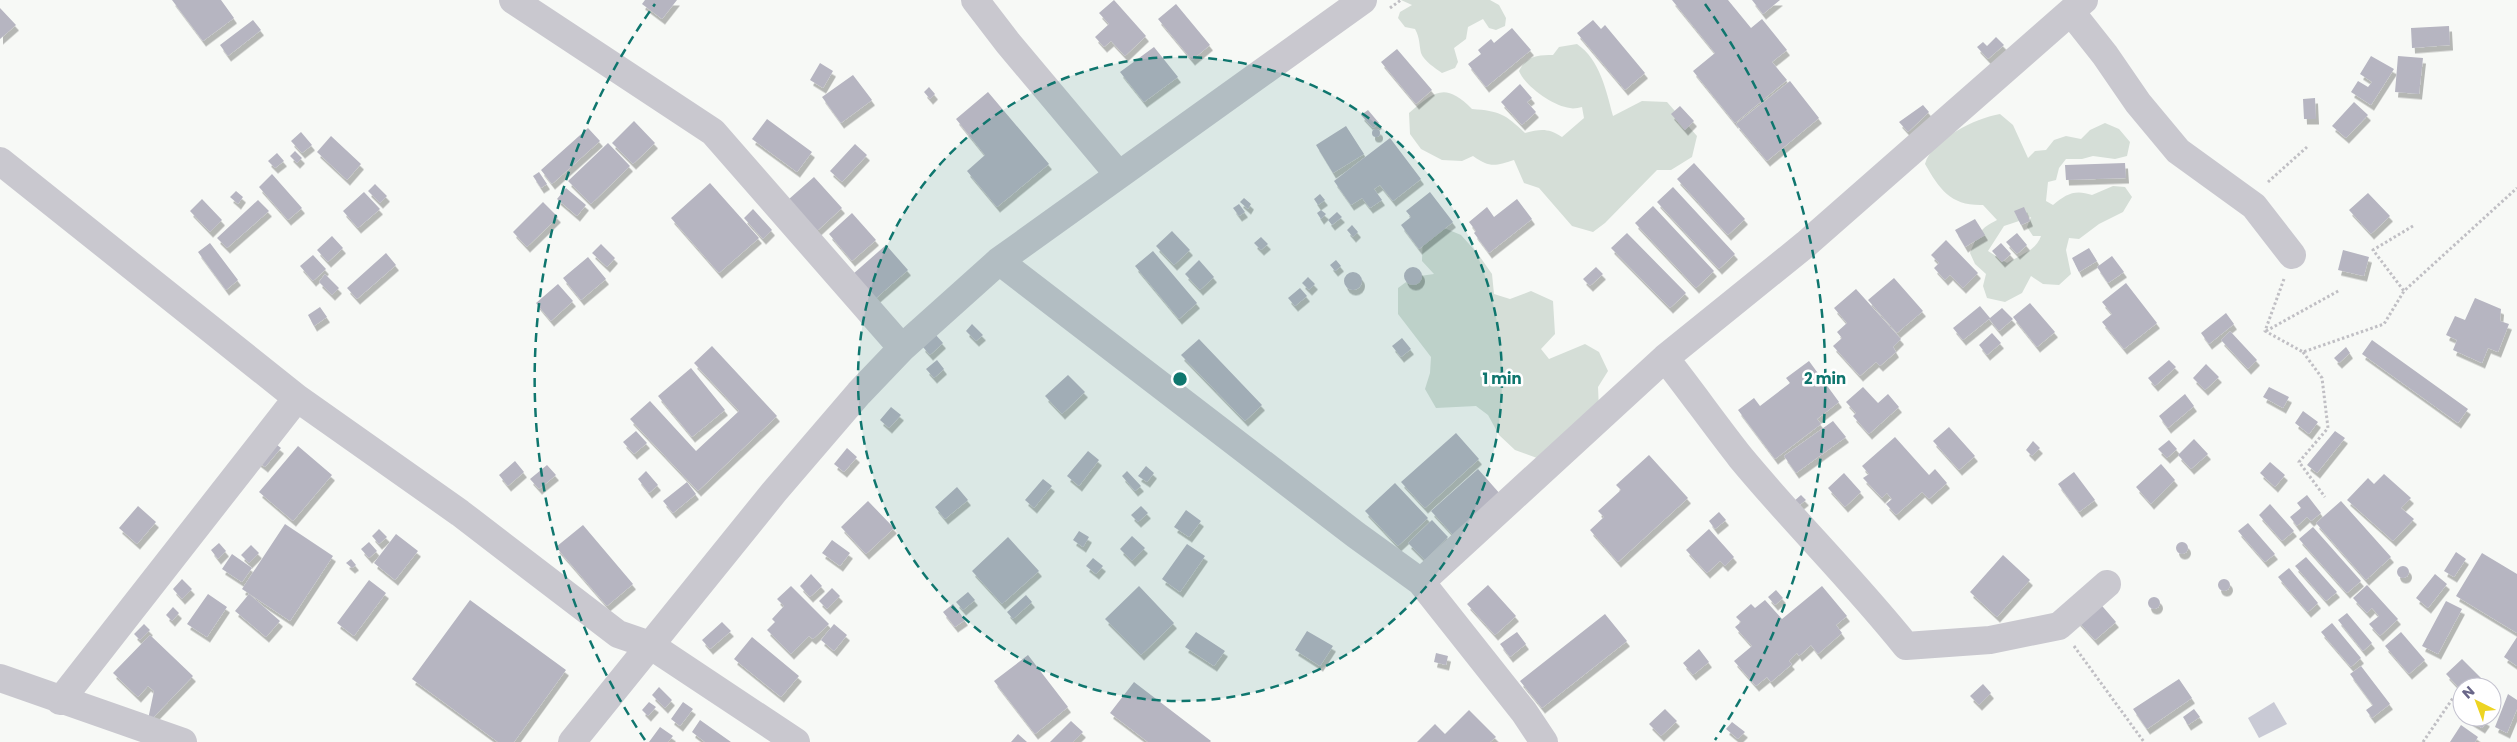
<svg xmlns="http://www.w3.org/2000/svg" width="2517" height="742" viewBox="0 0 2517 742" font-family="Poppins,sans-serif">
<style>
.green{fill:#d5ded7;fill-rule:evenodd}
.water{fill:#c9cad5}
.building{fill:#b6b5c1;filter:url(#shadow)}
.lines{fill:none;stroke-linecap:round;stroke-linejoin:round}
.path{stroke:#c0bfc4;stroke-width:3;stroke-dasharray:2.5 2.5;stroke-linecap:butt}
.minor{stroke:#c9c8cf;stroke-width:28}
.ring{fill:none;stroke:#0f766e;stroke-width:2.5;stroke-dasharray:9 6}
.centre{fill:#0f766e;stroke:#fff;stroke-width:2.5}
.ring-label{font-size:15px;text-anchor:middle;font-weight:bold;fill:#0f766e;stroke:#fff;stroke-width:5;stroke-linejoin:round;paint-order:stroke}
</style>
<defs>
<filter id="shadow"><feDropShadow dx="3" dy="5.5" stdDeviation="0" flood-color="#0004"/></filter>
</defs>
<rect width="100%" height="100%" fill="#f7f9f6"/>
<path class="green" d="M1401,0H1490L1499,5L1506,18L1505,26L1496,30L1489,28L1483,19L1468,27L1466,39L1454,48L1458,62L1455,68L1442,73C1435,68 1424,61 1421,53C1419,44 1420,38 1415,29L1405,27L1398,18L1400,12L1412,5Z
M1577,44C1600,60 1606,90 1613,116L1642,101L1667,102L1697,136L1692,157L1671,170H1657L1605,223L1593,232L1572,226L1539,188L1524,183L1514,160C1495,166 1490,168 1473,156L1462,161L1442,160L1421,149L1410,134L1409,113C1435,91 1445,82 1472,109C1500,111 1505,114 1525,133C1541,129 1548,128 1562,137L1584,118L1582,107C1578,108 1573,109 1570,108C1553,106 1525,86 1519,71C1526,56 1538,55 1553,55L1559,47Z
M2000,114L2013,125L2028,158L2035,151L2046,150L2054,140L2066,136L2081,139L2090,130L2105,123L2119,129L2130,142L2127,156L2115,159L2093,156L2082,159H2066L2059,168L2056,180L2048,182L2046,201L2053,205C2066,194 2075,189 2092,195L2113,186L2125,187L2132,197L2123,212L2099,224L2079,239L2069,238L2066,250L2071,274L2059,285L2043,284L2031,276L2022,293L2005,302L1987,298L1983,286L1986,274L1975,264L1970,253C1978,234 1979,229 1997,220L1983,205C1951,206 1940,190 1925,164C1932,139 1976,118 2000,114ZM2031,217L2027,227L2033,236H2041C2036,251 2020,255 2007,263L1988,251L2004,226Z
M1437,225L1461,235L1478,254L1492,274L1494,294L1510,299L1531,291L1553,301L1555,334L1541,349L1549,359L1585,344L1599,352L1608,371L1598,387L1599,410L1537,458L1515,450L1499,435L1488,415L1476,406L1436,408L1425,389L1430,373L1431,357L1398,314V288L1413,277L1434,274L1422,261L1423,232Z"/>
<path class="water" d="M2274,702L2287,724L2259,738L2248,718Z"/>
<path class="building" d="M172,0H221L234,18L203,41Z
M645,0H677L662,19L642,4Z
M1114,0L1146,36L1125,56L1111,41L1104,47L1095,37L1109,24L1099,13Z
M1672,0H1728L1751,28L1762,19L1787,50L1772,62L1787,80L1735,123L1693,71L1715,53Z
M1752,0H1780L1763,14Z
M1176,4L1210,45L1192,60L1158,19Z
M0,8L16,25L0,39Z
M253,20L261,30L228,56L220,45Z
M1593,20L1601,29L1605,25L1645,73L1625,90L1577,33Z
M2449,26L2450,45L2412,48L2411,28Z
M1512,28L1531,50L1486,87L1468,64L1481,54L1478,50L1491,39L1494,43Z
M1996,37L2004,45L1988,59L1977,47L1983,42L1987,46Z
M1154,47L1178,77L1144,102L1120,72Z
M1397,49L1432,90L1416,104L1381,62Z
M2371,56L2394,69L2371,105L2351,92L2358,81L2368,87L2372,82L2360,74Z
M2398,56L2423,58L2419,94L2395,92Z
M820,63L833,71L823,88L810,80Z
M853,75L872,100L841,123L822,97Z
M1790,81L1819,118L1767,161L1736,124Z
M1520,84L1532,98L1527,102L1536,112L1522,125L1501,102Z
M929,87L935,94L930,99L924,92Z
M988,92L1049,164L997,207L967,171L985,155L956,119Z
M2315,98L2316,119H2304L2303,99Z
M2354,102L2368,115L2346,138L2332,126Z
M1923,105L1929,112L1908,132L1899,122Z
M1680,106L1694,121L1685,130L1671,114Z
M1368,110L1379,123L1373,128L1361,115Z
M767,119L812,152L797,172L752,139Z
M634,121L655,143L633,164L612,143Z
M1346,126L1364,154L1333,173L1316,145Z
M588,128L600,141L552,184L541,170Z
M1372 133a4 4 0 1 1 8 0a4 4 0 1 1-8 0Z
M301,132L312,145L302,153L291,141Z
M331,136L361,164L347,180L317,152Z
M1390,138L1421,179L1393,201L1380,185L1374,189L1382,200L1370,208L1362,198L1351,205L1334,181Z
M608,143L630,166L591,204L568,181Z
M855,144L867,155L842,182L830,171Z
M295,151L302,158L297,163L290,156Z
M277,153L284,161L275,168L268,161Z
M1694,163L1745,219L1728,235L1677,179Z
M2125,163L2126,178L2066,180L2065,165Z
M539,172L547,184L541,188L533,176Z
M272,174L302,208L288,220L259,187Z
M814,177L842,208L817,231L789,199Z
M710,183L759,238L719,273L671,218Z
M375,184L387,196L380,203L368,191Z
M1673,187L1735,254L1719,269L1657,202Z
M566,188L586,205L577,216L557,199Z
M236,191L243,197L238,204L230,197Z
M364,192L380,209L358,228L343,211Z
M1430,192L1453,222L1419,249L1401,225L1411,217L1406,211Z
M2368,193L2390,216L2371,234L2349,210Z
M1320,194L1325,200L1318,205L1314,199Z
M1244,198L1251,204L1248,209L1240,202Z
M202,199L222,220L210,232L190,211Z
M1517,199L1532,219L1489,253L1474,233L1476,231L1469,222L1487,207L1494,217Z
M258,200L269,211L227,248L217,238Z
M543,202L558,217L527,247L513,232Z
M1239,204L1245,212L1239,216L1233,208Z
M1653,206L1714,271L1696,288L1635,223Z
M2024,207L2030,221L2021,225L2014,211Z
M753,209L772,230L763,239L744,218Z
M1321,210L1326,214L1321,219L1317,213Z
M1337,212L1342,217L1332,225L1328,220Z
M852,213L876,240L852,261L829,234Z
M1975,219L1985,235L1965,247L1955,230Z
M1352,225L1358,232L1353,237L1347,230Z
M1172,231L1190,250L1174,265L1156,246Z
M1627,233L1686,293L1670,308L1611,248Z
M2017,233L2027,245L2017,254L2006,242Z
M332,236L343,248L328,262L317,250Z
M1261,237L1268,244L1261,250L1254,243Z
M1946,240L1978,273L1963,288L1950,275L1945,280L1934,268L1939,263L1931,255Z
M210,243L238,280L226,290L198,252Z
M2001,243L2011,254L2002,262L1992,251Z
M601,244L615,258L607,267L592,253Z
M886,245L908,270L875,299L853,274Z
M2089,248L2097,261L2079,272L2072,258Z
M2343,250L2369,257L2364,276L2338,270Z
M1153,251L1197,303L1179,319L1135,266Z
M386,253L396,265L357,299L347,288Z
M313,255L326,269L313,281L300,266Z
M2112,256L2124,272L2108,283L2097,267Z
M588,257L606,279L581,300L563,278Z
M1199,260L1214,277L1200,290L1185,274Z
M1336,260L1341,266L1335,271L1330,265Z
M1404 276a9 9 0 1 1 18 0a9 9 0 1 1-18 0Z
M1596,267L1603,274L1590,286L1583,279Z
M1344 281a9 9 0 1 1 18 0a9 9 0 1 1-18 0Z
M325,274L339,288L332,295L319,282Z
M1308,277L1315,284L1309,290L1302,283Z
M1894,278L1923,311L1897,333L1868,300Z
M2126,283L2157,323L2124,349L2102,322L2112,314L2102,302Z
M558,284L573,301L551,321L536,303Z
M1300,288L1307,296L1295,306L1288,298Z
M1856,289L1901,339L1893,347L1896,352L1880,366L1876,362L1860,376L1833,346L1842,338L1837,332L1847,323L1834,308Z
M2475,298L2501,309L2500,321L2509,324L2498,352L2488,348L2482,363L2453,350L2457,340L2446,335L2455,316L2465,320Z
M2030,303L2055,332L2037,347L2013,317Z
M1980,306L1990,318L2002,308L2013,319L1999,331L1989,319L1963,340L1953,328Z
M320,307L327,317L314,326L308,315Z
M2226,313L2234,324L2209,344L2201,333Z
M972,324L983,335L976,341L966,331Z
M2230,331L2257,360L2248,369L2221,340Z
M1992,333L2001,343L1987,355L1979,345Z
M935,334L943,343L930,355L922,346Z
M1402,338L1411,349L1401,357L1392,346Z
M1199,339L1262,405L1245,421L1181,355Z
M2372,340L2468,409L2458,423L2362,354Z
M712,346L777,416L698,491L630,419L650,401L696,451L739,411L694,363Z
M2346,347L2350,353L2339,363L2334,358Z
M937,360L944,369L934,378L926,369Z
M2169,360L2176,367L2155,386L2148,378Z
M1809,361L1839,402L1817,419L1821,424L1775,459L1738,410L1754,398L1760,406L1790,383L1786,378Z
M2206,364L2219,377L2205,390L2193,378Z
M691,368L725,410L692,437L658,396Z
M1068,375L1085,392L1062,414L1045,396Z
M1863,387L1878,403L1888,394L1899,407L1869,434L1853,416L1856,413L1846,402Z
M2269,387L2289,397L2283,408L2263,397Z
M2185,394L2194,406L2168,428L2159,416Z
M891,407L901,415L889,428L880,420Z
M2303,411L2318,422L2309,434L2295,423Z
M1833,421L1846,437L1796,473L1784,456Z
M1949,427L1975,456L1959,470L1933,441Z
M636,431L647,443L634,454L623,442Z
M2335,431L2345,438L2317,473L2307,465Z
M1456,433L1479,459L1425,508L1401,482Z
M1895,437L1929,475L1935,469L1947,483L1929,499L1922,492L1896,515L1886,504L1892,499L1887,493L1882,498L1863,478L1869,474L1862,466Z
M2194,439L2208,454L2191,469L2178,455Z
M2169,440L2177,449L2167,458L2158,449Z
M272,441L281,448L265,467L256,460Z
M2033,441L2040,448L2032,456L2026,450Z
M298,446L332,475L293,521L259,492Z
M847,448L857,457L844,472L834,464Z
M1088,451L1099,460L1079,486L1067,476Z
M1649,455L1688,498L1618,562L1590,530L1604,517L1598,511L1621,490L1616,485Z
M515,461L524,472L508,486L499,475Z
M2270,462L2285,475L2275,487L2260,473Z
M2161,464L2175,480L2151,504L2136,487Z
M547,465L556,475L539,489L530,479Z
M1146,466L1154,473L1147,482L1138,476Z
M1478,469L1501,495L1455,537L1431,511Z
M646,471L658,485L649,493L638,479Z
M1127,471L1141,486L1135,491L1122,476Z
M2074,472L2095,500L2079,512L2058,484Z
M1844,473L1861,492L1845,507L1828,488Z
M2384,474L2411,498L2401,508L2414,519L2393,541L2347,500L2368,478L2374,484Z
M1043,479L1052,486L1034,508L1025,500Z
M687,482L696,494L673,513L663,501Z
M1395,483L1428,518L1398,546L1365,511Z
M957,487L968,500L945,519L935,507Z
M1801,495L1806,500L1797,507L1793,502Z
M2307,495L2321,513L2311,521L2307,517L2297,526L2290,517L2301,508L2297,503Z
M868,501L894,528L866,554L841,527Z
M2341,501L2391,557L2366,580L2316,523Z
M2270,504L2294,531L2282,541L2259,515Z
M138,506L156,522L137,544L119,528Z
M1141,506L1148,513L1138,522L1131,515Z
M1186,510L1201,521L1189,537L1174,527Z
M1719,512L1726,520L1715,529L1709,521Z
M1432,520L1448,537L1425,560L1408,543Z
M2248,523L2275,554L2265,562L2238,531Z
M285,524L333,556L290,621L242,589Z
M583,525L633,584L607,606L556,547Z
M2313,527L2361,581L2347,593L2299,539Z
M379,529L387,537L379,544L372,536Z
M1709,529L1734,557L1725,566L1720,561L1707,573L1686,550Z
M1079,531L1089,537L1083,547L1073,540Z
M396,534L418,551L395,580L374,563Z
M1132,536L1145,548L1132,561L1120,549Z
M1008,537L1039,571L1002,604L972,571Z
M832,540L850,553L840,566L822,553Z
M2176 548a6 6 0 1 1 12 0a6 6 0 1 1-12 0Z
M369,542L377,551L369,558L361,549Z
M219,543L226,551L218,559L211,550Z
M1187,544L1205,556L1180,592L1162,579Z
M251,545L259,553L249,563L241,555Z
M2456,552L2466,559L2454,577L2444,571Z
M2482,553L2517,574V633L2456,596Z
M232,554L252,568L242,582L222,569Z
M2003,555L2030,580L1997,617L1970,592Z
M2306,557L2337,592L2326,601L2295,566Z
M1093,558L1103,566L1096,574L1086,566Z
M351,559L356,565L352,568L346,563Z
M2397 572a6 6 0 1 1 12 0a6 6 0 1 1-12 0Z
M2289,568L2318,603L2308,612L2278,577Z
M811,574L822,586L810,597L800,586Z
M2435,574L2447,584L2428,608L2416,598Z
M2218 585a6 6 0 1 1 12 0a6 6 0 1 1-12 0Z
M182,579L192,589L182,599L173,589Z
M369,580L386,593L354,636L337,623Z
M1488,585L1516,616L1495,635L1467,604Z
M2367,585L2398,619L2380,636L2369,624L2379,616L2372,608L2367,613L2353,598Z
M791,586L829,624L813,639L809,636L791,654L767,630L775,622L772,619L784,606L777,599Z
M1139,586L1174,623L1141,655L1105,619Z
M1822,586L1847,616L1836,625L1842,633L1818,654L1811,645L1799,656L1797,653L1789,661L1792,664L1771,682L1767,677L1756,686L1734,661L1752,646L1735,627L1741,622L1736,617L1751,604L1755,608L1765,600L1782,619Z
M832,588L840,596L827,609L819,601Z
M1776,590L1783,598L1775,605L1768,597Z
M968,592L975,600L963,610L956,602Z
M208,594L227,607L207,637L187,624Z
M249,594L280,621L266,637L235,611Z
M1026,595L1032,602L1013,619L1007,612Z
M2148 603a6 6 0 1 1 12 0a6 6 0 1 1-12 0Z
M470,600L566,670L514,742H498L412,679Z
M2097,600L2116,622L2095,640L2076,619Z
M2446,601L2462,609L2438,654L2422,646Z
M953,604L965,620L955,627L943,612Z
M173,607L179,613L172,621L166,615Z
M2347,613L2372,643L2363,651L2338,620Z
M1605,614L1627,641L1542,708L1520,681Z
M722,622L731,631L710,649L702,640Z
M2332,623L2361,658L2351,667L2321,632Z
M144,624L150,630L140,640L134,634Z
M834,624L847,635L834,651L821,640Z
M1307,631L1333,646L1320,666L1295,650Z
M1196,632L1225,651L1214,666L1185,647Z
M1517,632L1526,644L1510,657L1500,644Z
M2401,632L2425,660L2409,674L2385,646Z
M150,635L193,676L147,724L154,691L148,686L138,697L113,673Z
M752,637L799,676L781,697L734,659Z
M2517,637V666L2504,657Z
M1699,649L1709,662L1693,675L1683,663Z
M1436,653L1448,656L1446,665L1434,662Z
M1028,655L1068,707L1035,734L994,681Z
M2462,659L2490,687H2462V691L2446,674Z
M2361,666L2390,704L2372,718L2366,710L2373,705L2350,674Z
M2179,679L2192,698L2147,729L2133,709Z
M1134,682L1211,741L1210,742H1148L1110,713Z
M1983,684L1991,693L1979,705L1970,696Z
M659,687L672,700L665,708L652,695Z
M2508,694L2517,700V709L2507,733L2495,727Z
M649,702L656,707L648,716L642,710Z
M683,702L693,709L680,726L671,719Z
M1665,709L1677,721L1661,736L1649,724Z
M2194,709L2200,717L2188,725L2183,717Z
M1469,710L1496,737L1490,742H1417L1435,724L1445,734Z
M2471,717H2481L2487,721L2482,728L2469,720Z
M700,720L731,742H705L692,732Z
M1071,721L1083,732L1073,742H1050Z
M1732,722L1745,732L1738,739L1726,729Z
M2461,725L2478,737L2475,742H2450Z
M660,727L673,736L668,742H649Z
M1018,734L1027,742H1011Z"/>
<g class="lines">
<path class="path" d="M1390,8L1401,0
M2268,182L2307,147
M2413,226L2373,250L2404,291L2517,188
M2284,279L2265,331L2303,352L2384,324L2404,291
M2266,331L2340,290
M2303,352L2322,378L2328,428L2299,462L2325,497
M2074,646L2144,742
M2423,742L2453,698"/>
<path class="minor" d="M513,0L713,132L902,348
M975,0L1008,43L1118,174
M2071,12L2105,55L2138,103L2178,151L2254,206L2292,255
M0,161L297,398L460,513L618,634L650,645L796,742
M999,261L1356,535L1421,582L1524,712L1544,742
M1665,358C1691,391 1715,425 1741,458C1794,522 1854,581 1906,646L1990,640L2059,626L2107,584
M1421,582L1665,358L1806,244L2084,0
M0,678L183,742
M60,701L297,398
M572,742L774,492L859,393L902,348L999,261L1363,0"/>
</g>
<circle cx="1180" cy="379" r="322" fill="#0f766e" fill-opacity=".12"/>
<g class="ring">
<circle cx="1180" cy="379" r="322"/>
<path d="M645 740A645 645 0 0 1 655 4M1705 4A645 645 0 0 1 1715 740"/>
</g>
<circle cx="1180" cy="379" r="8" class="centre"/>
<g class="ring-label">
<text x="1502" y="384">1 min</text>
<text x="1825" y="384">2 min</text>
</g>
<g transform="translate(2477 702) rotate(318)"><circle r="24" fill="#ffffff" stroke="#c3c2cf"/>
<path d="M0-4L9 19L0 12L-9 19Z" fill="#edd422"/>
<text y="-8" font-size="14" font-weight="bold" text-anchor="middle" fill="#696688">N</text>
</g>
</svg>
